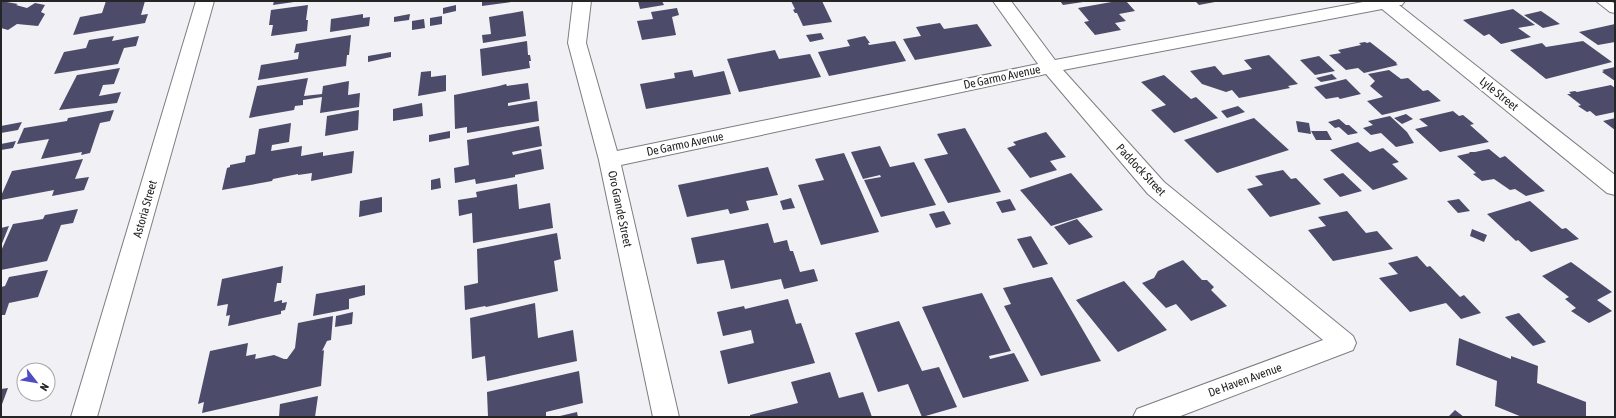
<svg xmlns="http://www.w3.org/2000/svg" width="1616" height="418" viewBox="0 0 1616 418" font-family="'Asap Condensed',sans-serif">
<style>
.building{fill:#4c4b69}
.lines{fill:none;stroke-linecap:round;stroke-linejoin:round}
.service-casing{stroke:#7c7d80;stroke-width:2}
.minor-casing{stroke:#7c7d80;stroke-width:2}
.service{fill:#fff;fill-rule:evenodd}
.minor{fill:#fff;fill-rule:evenodd}
.labels{text-anchor:middle;dominant-baseline:central;stroke-width:4;stroke-linejoin:round;paint-order:stroke}
.street-label{font-size:12px;fill:#252526;stroke:#fff}
</style>
<rect width="100%" height="100%" fill="#f1f1f5"/>
<path class="building" d="M1,1L18,4L16,5L27,8L35,3L45,5L41,12L45,14L38,26L17,24L8,30L1,28Z
M106,1H145L141,15L148,14L145,23L73,35L80,17L102,13Z
M274,1H294V2L273,5Z
M482,1H511V2L482,6Z
M638,1H662L664,5L640,9Z
M791,1H822L832,22L803,26L797,13H795L793,10L795,9Z
M1060,1H1083V2L1063,5Z
M1117,1H1126L1135,11L1119,14L1126,21L1115,23L1121,30L1095,35L1084,22L1089,21L1078,8Z
M1195,1H1215V2L1199,5Z
M308,5L306,20H308L307,31L271,36L273,25H269L271,10Z
M456,5V11L443,14V8Z
M677,8L679,15L672,17L676,35L642,40L637,21L653,19L651,12Z
M1513,9L1535,25L1518,28L1531,37L1501,44L1489,34L1484,36L1463,20Z
M523,11L526,36L483,43L482,35L491,34L489,17Z
M1541,11L1560,24L1543,28L1524,15Z
M363,14V18L370,17L369,26L330,32L331,19Z
M410,14L409,20L394,22V17Z
M442,16V24L430,26V18Z
M424,19L425,28L412,30V21Z
M940,23L944,29L977,24L992,46L915,60L903,39L921,36L916,27Z
M1615,24V42L1598,45L1579,32Z
M821,33L824,39L810,42L806,35Z
M351,35L349,55H347L346,66L258,80L261,65L298,59L299,52L294,53L296,44Z
M114,36L112,41L139,36L136,46L124,48L118,64L54,74L64,52L86,48L89,40Z
M865,36L870,43H868L869,45L895,41L906,61L829,76L818,52L850,46L847,40Z
M527,41L528,55H530L531,61H529L530,68L482,76L480,49Z
M1583,41L1612,62L1546,79L1510,50L1542,43L1546,47Z
M1365,42L1367,43L1370,42L1397,63L1396,64L1398,65L1364,73L1358,68L1346,70L1329,55L1341,53L1338,50L1361,45L1359,43Z
M775,50L779,59L810,54L821,77L739,92L727,59Z
M391,52V57L368,62V56Z
M1269,55L1298,84L1288,86L1290,88L1239,98L1232,90L1226,92L1202,84L1190,71L1215,66L1223,75L1252,69L1244,60Z
M1319,56L1335,71L1315,75L1300,60Z
M1615,67V81L1602,72L1604,71L1602,70Z
M120,68L114,84L103,85L99,96L121,92L117,103L59,110L77,75Z
M692,70L694,77L724,71L731,94L646,109L640,84L675,78L674,73Z
M1389,70L1401,79L1408,78L1423,91L1428,90L1441,101L1382,115L1367,101L1383,97L1370,86L1375,81L1368,74Z
M431,71V77L446,75V91L418,96L421,72Z
M1332,74L1337,79L1321,82L1316,78Z
M1164,75L1191,99L1196,97L1218,118L1174,133L1151,110L1166,105L1141,82Z
M308,78L304,96L322,94L323,86L349,81L348,95L360,93L359,107L320,113L322,97L303,100V105L295,106L294,110L249,118L257,86Z
M1346,79L1361,94L1340,99L1338,97L1326,99L1314,87Z
M528,83L530,99L508,103V106L537,101L539,121L467,133V127L455,129L454,95L499,86L506,84L507,86Z
M1611,85L1615,88V112L1596,116L1590,111L1587,112L1578,106L1581,105L1567,94H1571L1569,92L1575,91L1577,92Z
M422,103L423,116L393,121V109Z
M1238,106L1245,112L1227,118L1221,111Z
M114,110L110,121L100,123L90,153L81,155L82,152L41,159L49,139L17,144L24,128L67,121L68,118Z
M359,110L358,130L325,136L327,116Z
M1453,111L1459,116L1463,115L1474,124L1470,125L1489,142L1440,152L1415,129L1428,126L1419,119Z
M1406,114L1413,119L1402,124L1394,118Z
M1390,116L1407,132L1414,143L1396,147L1381,133L1371,135L1363,128L1373,125L1368,121Z
M1254,118L1289,150L1217,173L1184,140Z
M1615,118V130L1603,121Z
M1339,119L1346,125H1349L1358,133L1348,135L1339,127L1335,128L1328,122Z
M1296,121L1309,123L1311,134L1298,132Z
M22,122L18,130L1,133V126Z
M291,123L289,142L272,145L271,151L302,146L301,156L323,152V156L354,151L352,173L311,181L312,173L298,175V174L273,179L272,181L222,190L227,168L230,167V165L245,162L246,156L255,154L259,129Z
M539,126L542,146L512,152L513,155L541,149L544,169L515,175V177L476,184L475,179L455,183L454,168L469,165L467,140Z
M965,128L1001,192L948,203L924,159L948,154L937,134Z
M450,131V138L429,142V135Z
M1311,131H1327L1332,140H1316Z
M1046,132L1066,157L1050,161L1057,170L1030,178L1007,148L1016,145L1013,142Z
M16,141L13,148L1,150V144Z
M1358,142L1370,152L1383,148L1399,162L1392,164L1408,179L1373,190L1330,150Z
M880,146L890,167L914,162L936,205L881,217L864,180L881,177L880,175L863,179L851,152Z
M1489,149L1500,158L1505,156L1545,191L1526,196L1515,189L1510,190L1494,179L1482,181L1473,174L1476,173L1457,156L1470,153L1469,152H1475Z
M844,153L879,232L821,245L798,185L824,180L815,159Z
M83,159L75,179L89,177L84,190L52,196L54,190L1,200V196L12,171Z
M768,167L778,195L746,201L749,210L730,214L728,209L687,217L678,185Z
M1283,170L1291,179L1296,178L1321,204L1270,217L1247,189L1263,185L1255,176Z
M1071,173L1103,210L1051,226L1020,190Z
M1343,173L1362,191L1340,197L1323,179Z
M440,178L441,188L431,190V180Z
M517,184L519,209L550,203L553,228L473,243L472,213L459,216L458,200L477,197L476,192Z
M382,197V212L359,217L360,201Z
M791,198L795,208L783,210L780,201Z
M1010,199L1016,210L1002,213L996,202Z
M1459,199L1470,211L1458,213L1447,201Z
M1530,201L1562,229L1566,228L1579,239L1531,252L1518,240L1516,241L1487,214Z
M78,209L73,223L61,225L47,261L1,270V251L13,224L43,219L45,215Z
M944,211L951,224L936,228L929,214Z
M1347,211L1366,233L1377,231L1393,249L1333,261L1308,230L1326,226L1318,217Z
M1077,219L1093,237L1069,245L1054,227Z
M768,223L774,243L787,240L790,251H793L800,272L814,269L818,281L784,289L781,279L731,289L724,260L697,264L691,238Z
M9,226L1,246V228Z
M1472,229L1487,235L1484,242L1470,236Z
M557,233L561,259L554,261L558,291L486,307L485,306L465,310L464,286L478,283L477,249Z
M1031,236L1048,264L1033,268L1017,239Z
M1417,256L1427,267L1430,266L1460,297L1464,295L1481,313L1461,319L1446,303L1410,312L1379,278L1398,274L1388,263Z
M1183,260L1202,280H1207L1214,287L1211,290L1227,306L1191,321L1176,304L1166,308L1142,283L1154,278L1158,271Z
M1571,262L1612,292L1597,300L1612,311L1589,323L1571,311L1576,308L1565,299L1569,297L1542,276Z
M283,266L281,283H277L274,302L282,300V303L287,302L285,310L281,311V314L228,326L230,315L226,316L228,304L217,306L222,279Z
M48,270L38,297L9,303L5,315H1V287L5,286L9,277Z
M1052,277L1101,361L1041,376L1004,306L1011,304L1003,288Z
M1124,281L1167,330L1118,352L1076,300Z
M365,285V295L349,299V309L313,316L316,294Z
M982,293L1011,351L989,356L990,359L1014,353L1029,381L963,398L922,307Z
M788,299L796,324L801,323L815,363L728,384L720,351L754,343L751,330L723,336L717,312L744,306L745,309Z
M535,303L538,338L573,330L577,361L487,381L485,356L472,359L470,318Z
M353,312L352,324L335,327L336,316Z
M1519,313L1546,342L1533,346L1505,317Z
M333,316L331,340L327,341L322,351L324,350L321,386L202,413L204,402L198,404L210,351L248,343L246,356L256,354L255,359L274,355L284,359H287L295,348L298,323Z
M899,321L922,371L939,367L957,407L922,417L908,384L878,392L855,333Z
M1459,338L1511,359V356L1538,366L1537,383L1586,402V417H1522L1495,406L1497,381L1456,365Z
M579,371L583,403L546,412V417H488L487,392Z
M830,372L839,398L863,392L872,417H750V415L798,403L791,382Z
M8,388L1,407V389Z
M318,396L315,417H279L280,404Z
M1455,410L1464,417H1448Z
M577,412L578,417H560V416Z"/>
<g class="lines">
<g class="service-casing">
<path id="service" d="M1596,1H1611L1615,4V13L1610,12Z"/>
</g>
<g class="minor-casing">
<path id="minor" d="M196,1H214L97,417H71Z
M573,1H591L586,43L617,151L1038,64L993,1H1011L1055,60L1368,1H1405L1402,5H1399L1615,175V195L1607,193L1382,9L1063,70L1164,182L1353,336L1356,343L1353,350L1178,417H1133L1137,409L1323,340L1148,194L1046,74L621,165L679,417H653L599,160L568,43Z"/>
</g>
<use href="#service" class="service"/>
<use href="#minor" class="minor"/>
</g>
<g class="labels">
<g class="street-label">
<text transform="translate(1002 77) rotate(-12)">De Garmo Avenue</text>
<text transform="translate(1499 94) rotate(39)">Lyle Street</text>
<text transform="translate(685 144) rotate(-12)">De Garmo Avenue</text>
<text transform="translate(1141 170) rotate(47)">Paddock Street</text>
<text transform="translate(145 209) rotate(-74)">Astoria Street</text>
<text transform="translate(620 209) rotate(78)">Oro Grande Street</text>
<text transform="translate(1245 380) rotate(-20)">De Haven Avenue</text>
</g>
</g>
<rect width="1616" height="418" fill="none" stroke="#252526" stroke-width="4"/>
<g transform="translate(36 382) rotate(121)"><circle r="19" fill="#ffffff" stroke="#a8a8a8"/>
<path d="M0-3L7 15L0 10L-7 15Z" fill="#504dc4"/>
<text y="-6" font-size="11" font-weight="bold" text-anchor="middle" fill="#252526">N</text>
</g>
</svg>
